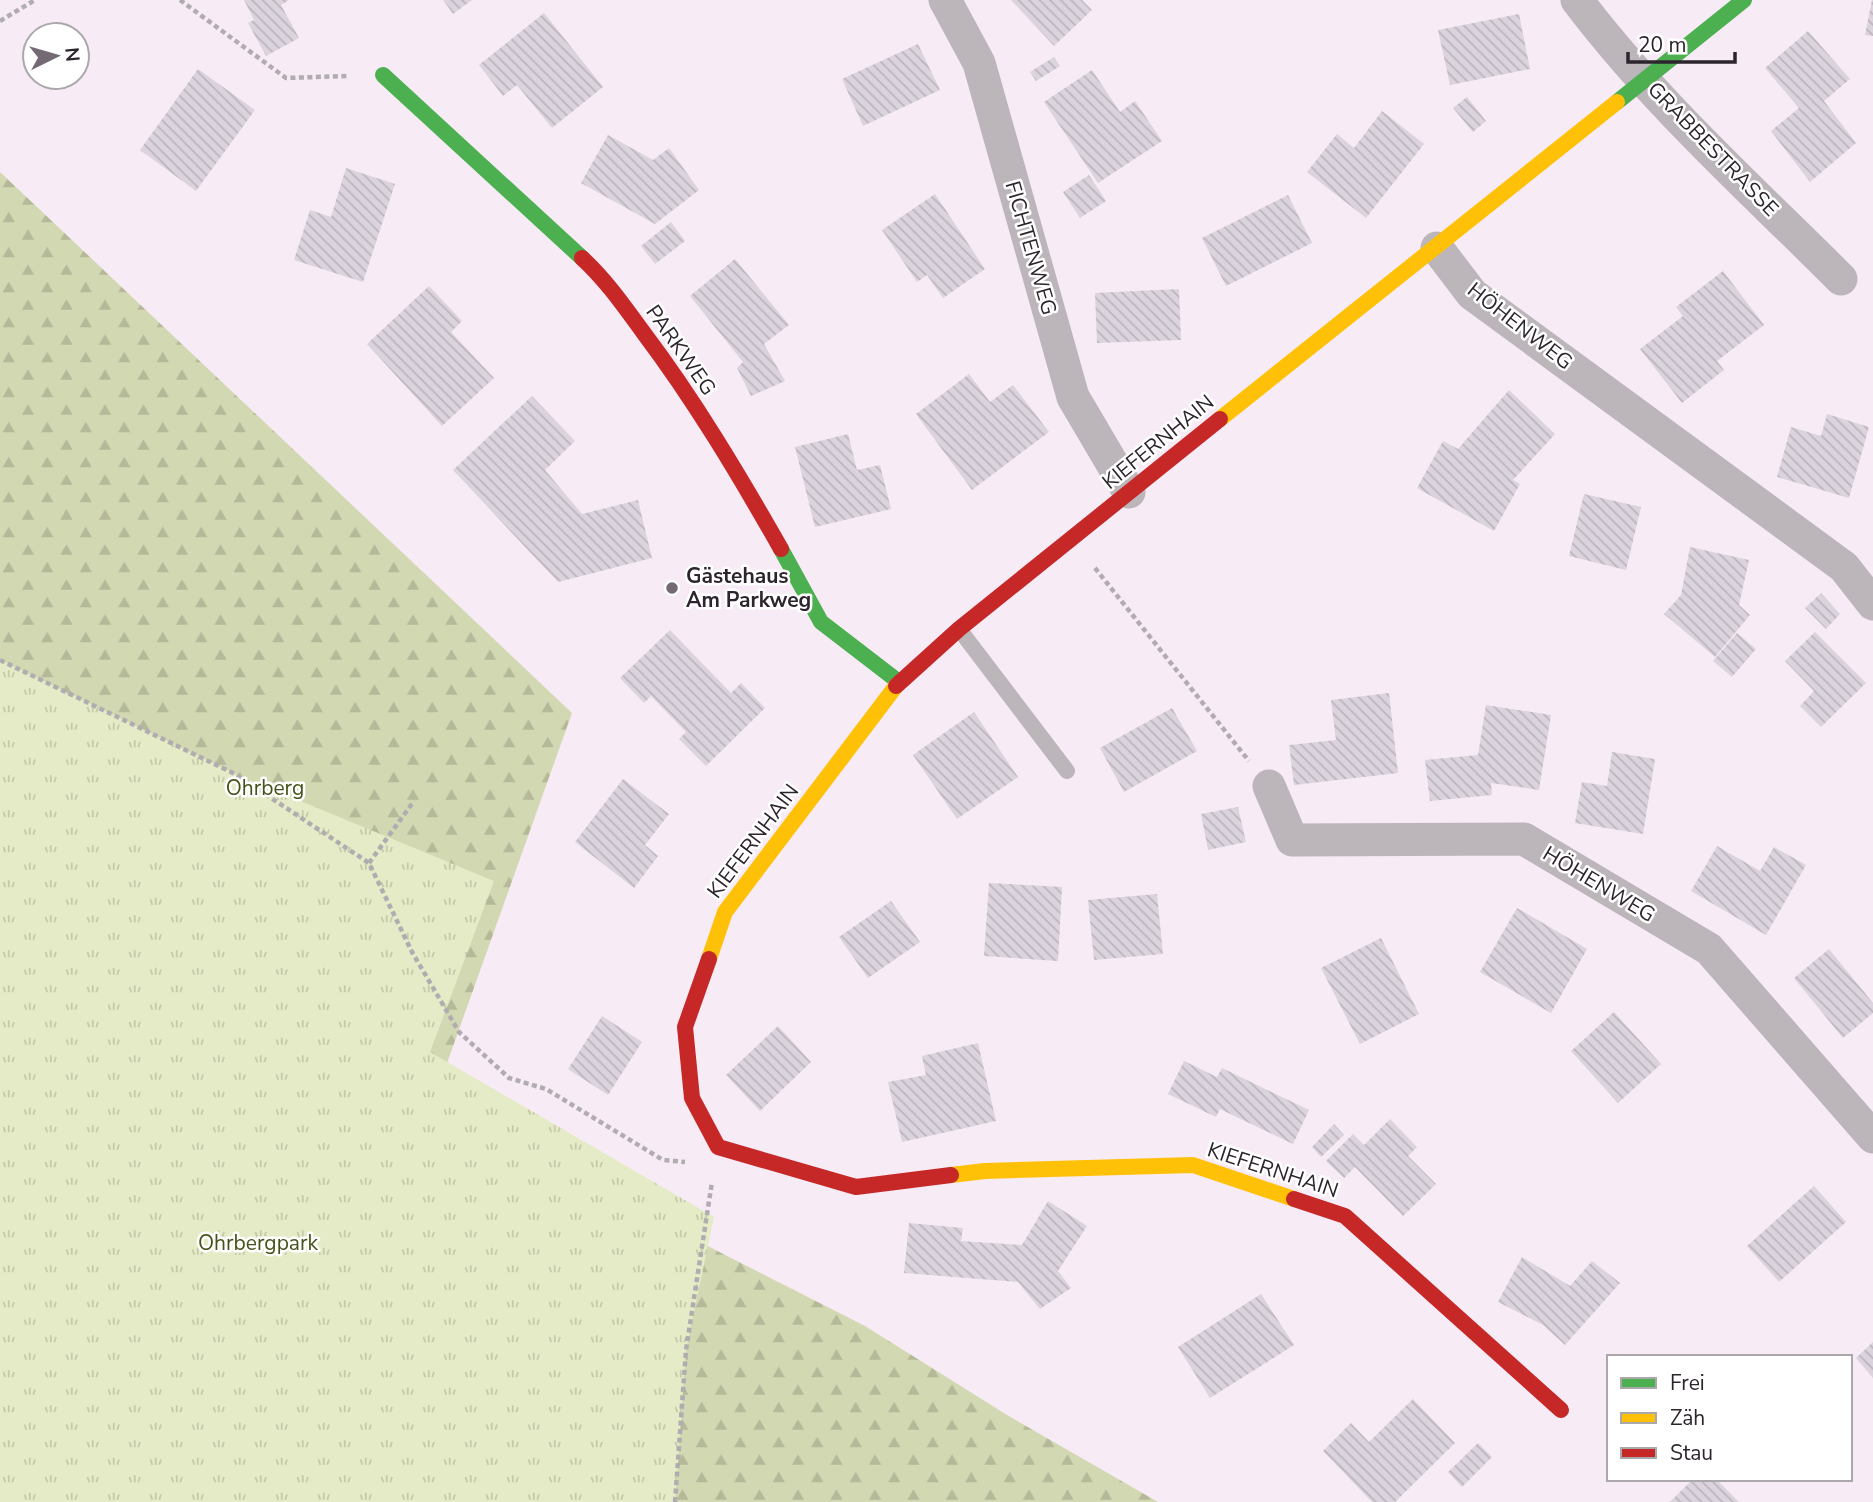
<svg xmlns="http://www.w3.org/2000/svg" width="1873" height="1502" viewBox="0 0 1873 1502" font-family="'Nunito Sans',sans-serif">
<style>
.forest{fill:url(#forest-firs)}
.park{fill:url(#park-tufts)}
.building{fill:url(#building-back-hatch)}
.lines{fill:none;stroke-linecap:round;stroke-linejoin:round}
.path{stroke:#b1acb0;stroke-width:4.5;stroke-dasharray:5 3.5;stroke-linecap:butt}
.lane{stroke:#bcb5b9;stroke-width:16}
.street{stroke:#bcb5b9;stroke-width:33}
.fast{stroke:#4caf50;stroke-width:16}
.slow{stroke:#ffc107;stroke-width:16}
.jam{stroke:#c62828;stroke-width:16}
.poi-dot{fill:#746a73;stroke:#fff;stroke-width:2.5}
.labels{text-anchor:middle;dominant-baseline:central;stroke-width:5;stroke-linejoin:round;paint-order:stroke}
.street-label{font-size:21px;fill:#2d252d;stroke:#fff}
.poi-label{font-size:21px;font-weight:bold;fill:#2d252d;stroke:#fff;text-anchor:start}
.park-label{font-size:21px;fill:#45531a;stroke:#fff}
</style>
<defs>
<pattern id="forest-firs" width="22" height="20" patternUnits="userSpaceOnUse" patternTransform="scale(1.75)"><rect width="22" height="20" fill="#d2d8b2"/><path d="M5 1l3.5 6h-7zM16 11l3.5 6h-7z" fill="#b5b999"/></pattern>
<pattern id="park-tufts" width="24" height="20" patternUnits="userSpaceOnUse" patternTransform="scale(1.75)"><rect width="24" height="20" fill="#e4ebc6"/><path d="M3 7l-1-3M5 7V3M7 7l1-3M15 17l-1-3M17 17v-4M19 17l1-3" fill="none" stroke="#c4c9aa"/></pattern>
<pattern id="building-back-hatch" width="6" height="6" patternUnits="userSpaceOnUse" patternTransform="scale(1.75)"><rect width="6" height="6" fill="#dbd3dd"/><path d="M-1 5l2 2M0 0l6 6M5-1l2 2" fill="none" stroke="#bcb5be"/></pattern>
</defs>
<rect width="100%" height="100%" fill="#f7ebf6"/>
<path class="forest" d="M0,172L572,713L441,1080L678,1231L865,1326L1007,1415L1158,1502H0Z"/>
<path class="park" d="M0,660L235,774L494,881L430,1052L714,1217L686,1350L675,1502H0Z"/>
<path class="building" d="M244,0H289L281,5L299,38L266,56L248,23L254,20Z
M443,0H472L453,14Z
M1011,0H1082L1092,10L1054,46Z
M1872,0H1873V36L1865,35Z
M544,13L603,87L552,128L517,85L503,96L479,65Z
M1519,14L1530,69L1450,85L1438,30Z
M1808,31L1850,79L1824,101L1856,143L1810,182L1771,131L1799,108L1765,68Z
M918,44L940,90L863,126L842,79Z
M1054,57L1060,66L1036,81L1030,72Z
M198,69L255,110L196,191L140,150Z
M1092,70L1120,112L1135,101L1162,141L1098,183L1044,102Z
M1467,97L1486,121L1473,132L1453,108Z
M1382,111L1424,144L1366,218L1307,172L1337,134L1354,148Z
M608,135L653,160L669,148L699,190L655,224L581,183Z
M346,168L395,184L363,282L294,260L310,210L331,217Z
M1089,175L1106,201L1080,218L1063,192Z
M935,194L985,269L943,298L927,275L917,282L882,230Z
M1288,195L1312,243L1226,286L1202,238Z
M671,222L685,241L655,264L641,246Z
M735,259L789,325L764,344L785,381L751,396L737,368L743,362L690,296Z
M1723,271L1764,325L1717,361L1724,370L1682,403L1640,349L1683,316L1676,307Z
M429,286L462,321L451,332L494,378L442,426L367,344Z
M1179,289L1181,340L1097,343L1095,293Z
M969,374L990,402L1013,385L1049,432L972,490L916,414Z
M1509,390L1555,434L1513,480L1520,484L1494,531L1417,488L1443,441L1458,449Z
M532,396L575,441L545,470L582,514L638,500L652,558L558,582L453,470Z
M1827,414L1869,427L1849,498L1777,477L1791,427L1821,436Z
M848,434L857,470L880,465L891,509L815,527L795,447Z
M1584,494L1641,507L1626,570L1569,556Z
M1690,547L1749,560L1739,605L1750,615L1715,657L1664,614L1681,595Z
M1821,593L1840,614L1826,629L1805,608Z
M670,630L731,693L741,683L765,708L706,766L679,739L686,732L651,696L644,703L620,678Z
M1815,632L1866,683L1821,727L1800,706L1814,691L1785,661Z
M1737,633L1756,649L1732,677L1713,661Z
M1389,693L1398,773L1294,785L1289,745L1336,740L1331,700Z
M1486,705L1551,715L1539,790L1491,783L1492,795L1430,801L1425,760L1478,755Z
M1172,708L1197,751L1124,792L1100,748Z
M974,712L1018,777L957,819L913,755Z
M1612,752L1655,759L1643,834L1575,823L1582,782L1607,786Z
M623,779L669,814L645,845L658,856L634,888L575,842Z
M1238,807L1246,842L1208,850L1201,814Z
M1717,846L1760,871L1774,847L1806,865L1766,935L1691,891Z
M989,883L1062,887L1058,961L984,956Z
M1157,894L1163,954L1094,960L1088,900Z
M891,901L920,942L868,978L839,937Z
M1517,908L1587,949L1551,1013L1480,972Z
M1381,938L1419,1014L1360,1044L1321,968Z
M1829,949L1873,1003V1013L1843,1038L1794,978Z
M1614,1012L1661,1064L1618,1103L1571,1051Z
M602,1016L642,1042L608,1095L568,1069Z
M778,1026L811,1062L760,1111L726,1075Z
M978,1043L996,1121L902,1142L888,1082L926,1075L922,1056Z
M1184,1061L1217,1077L1222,1068L1309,1110L1293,1144L1220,1109L1216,1117L1168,1094Z
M1390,1119L1417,1147L1408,1156L1436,1184L1403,1216L1355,1167L1344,1178L1326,1161L1353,1134L1364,1145Z
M1334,1124L1344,1135L1321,1157L1312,1147Z
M1814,1186L1846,1222L1779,1282L1747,1246Z
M1048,1201L1087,1226L1058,1271L1071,1288L1040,1309L1018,1282L904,1273L909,1223L963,1228L961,1241L1022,1245Z
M1522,1257L1570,1286L1592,1261L1620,1283L1565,1345L1543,1325L1498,1302Z
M1261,1294L1294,1345L1210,1398L1178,1347Z
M1873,1342V1378L1856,1358Z
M1413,1399L1455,1443L1395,1502H1372L1323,1451L1351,1423L1369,1442Z
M1478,1443L1492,1457L1462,1487L1448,1472Z
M1693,1479H1716L1739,1502H1670Z"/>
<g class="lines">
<path class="path" d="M180,0L286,78L347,76
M0,21L35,0
M1095,568L1249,761
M0,660L235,774L369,863L412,952L459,1032L509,1078L546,1089L663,1160L685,1162
M369,863L414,801
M675,1502L686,1350L712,1182"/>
<path class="lane" d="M959,629L1067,771"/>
<path class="street" d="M945,0L979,63L1073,397L1129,492
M1577,0C1654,102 1751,189 1841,279
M1437,248L1472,294L1844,567L1873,604
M1269,786L1292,840L1524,839L1709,949L1873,1137"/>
<path class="fast" d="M383,75L582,258
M1617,102L1744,0
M781,549L821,622L899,682"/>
<path class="slow" d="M1220,419L1617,102
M709,959L725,912L896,686
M951,1175L985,1171L1193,1165L1294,1199"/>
<path class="jam" d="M582,258C606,280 624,306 643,332C695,401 739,475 781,549
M896,686L959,629L1220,419
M709,959L685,1027L692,1098L718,1147L856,1187L951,1175
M1294,1199L1345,1216L1561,1410"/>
</g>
<circle class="poi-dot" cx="672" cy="588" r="7"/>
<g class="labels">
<g class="street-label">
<text transform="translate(1713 149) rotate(46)">GRABBESTRASSE</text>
<text transform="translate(1031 248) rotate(74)">FICHTENWEG</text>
<text transform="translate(1520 326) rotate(38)">HÖHENWEG</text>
<text transform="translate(681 350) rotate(55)">PARKWEG</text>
<text transform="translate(1158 442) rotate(-39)">KIEFERNHAIN</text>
<text transform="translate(753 841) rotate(-53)">KIEFERNHAIN</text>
<text transform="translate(1599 884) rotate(31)">HÖHENWEG</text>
<text transform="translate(1273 1170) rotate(18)">KIEFERNHAIN</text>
</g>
<g class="poi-label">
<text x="686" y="576">Gästehaus<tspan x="686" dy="24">Am Parkweg</tspan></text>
</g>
<g class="park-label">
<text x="265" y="788">Ohrberg</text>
<text x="258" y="1243">Ohrbergpark</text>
</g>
</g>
<rect x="1607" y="1355" width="245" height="126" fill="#ffffff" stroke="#aba8ab" stroke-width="2"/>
<rect x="1621" y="1378" width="35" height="10" fill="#4caf50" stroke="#aba8ab" stroke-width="2"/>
<text x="1670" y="1390" font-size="21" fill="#2d252d">Frei</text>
<rect x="1621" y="1413" width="35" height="10" fill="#ffc107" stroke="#aba8ab" stroke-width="2"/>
<text x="1670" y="1425" font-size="21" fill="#2d252d">Zäh</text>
<rect x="1621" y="1448" width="35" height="10" fill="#c62828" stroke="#aba8ab" stroke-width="2"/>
<text x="1670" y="1460" font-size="21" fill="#2d252d">Stau</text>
<g transform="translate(56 56) rotate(85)"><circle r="33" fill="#ffffff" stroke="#aba8ab" stroke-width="2"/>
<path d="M0-5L12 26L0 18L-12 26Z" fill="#746a73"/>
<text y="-10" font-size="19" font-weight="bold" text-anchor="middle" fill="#2d252d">N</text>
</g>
<path d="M1628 52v10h107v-10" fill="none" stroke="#2d252d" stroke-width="3.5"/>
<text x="1638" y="52" font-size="21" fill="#2d252d" stroke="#ffffff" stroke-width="5" paint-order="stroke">20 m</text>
</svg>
